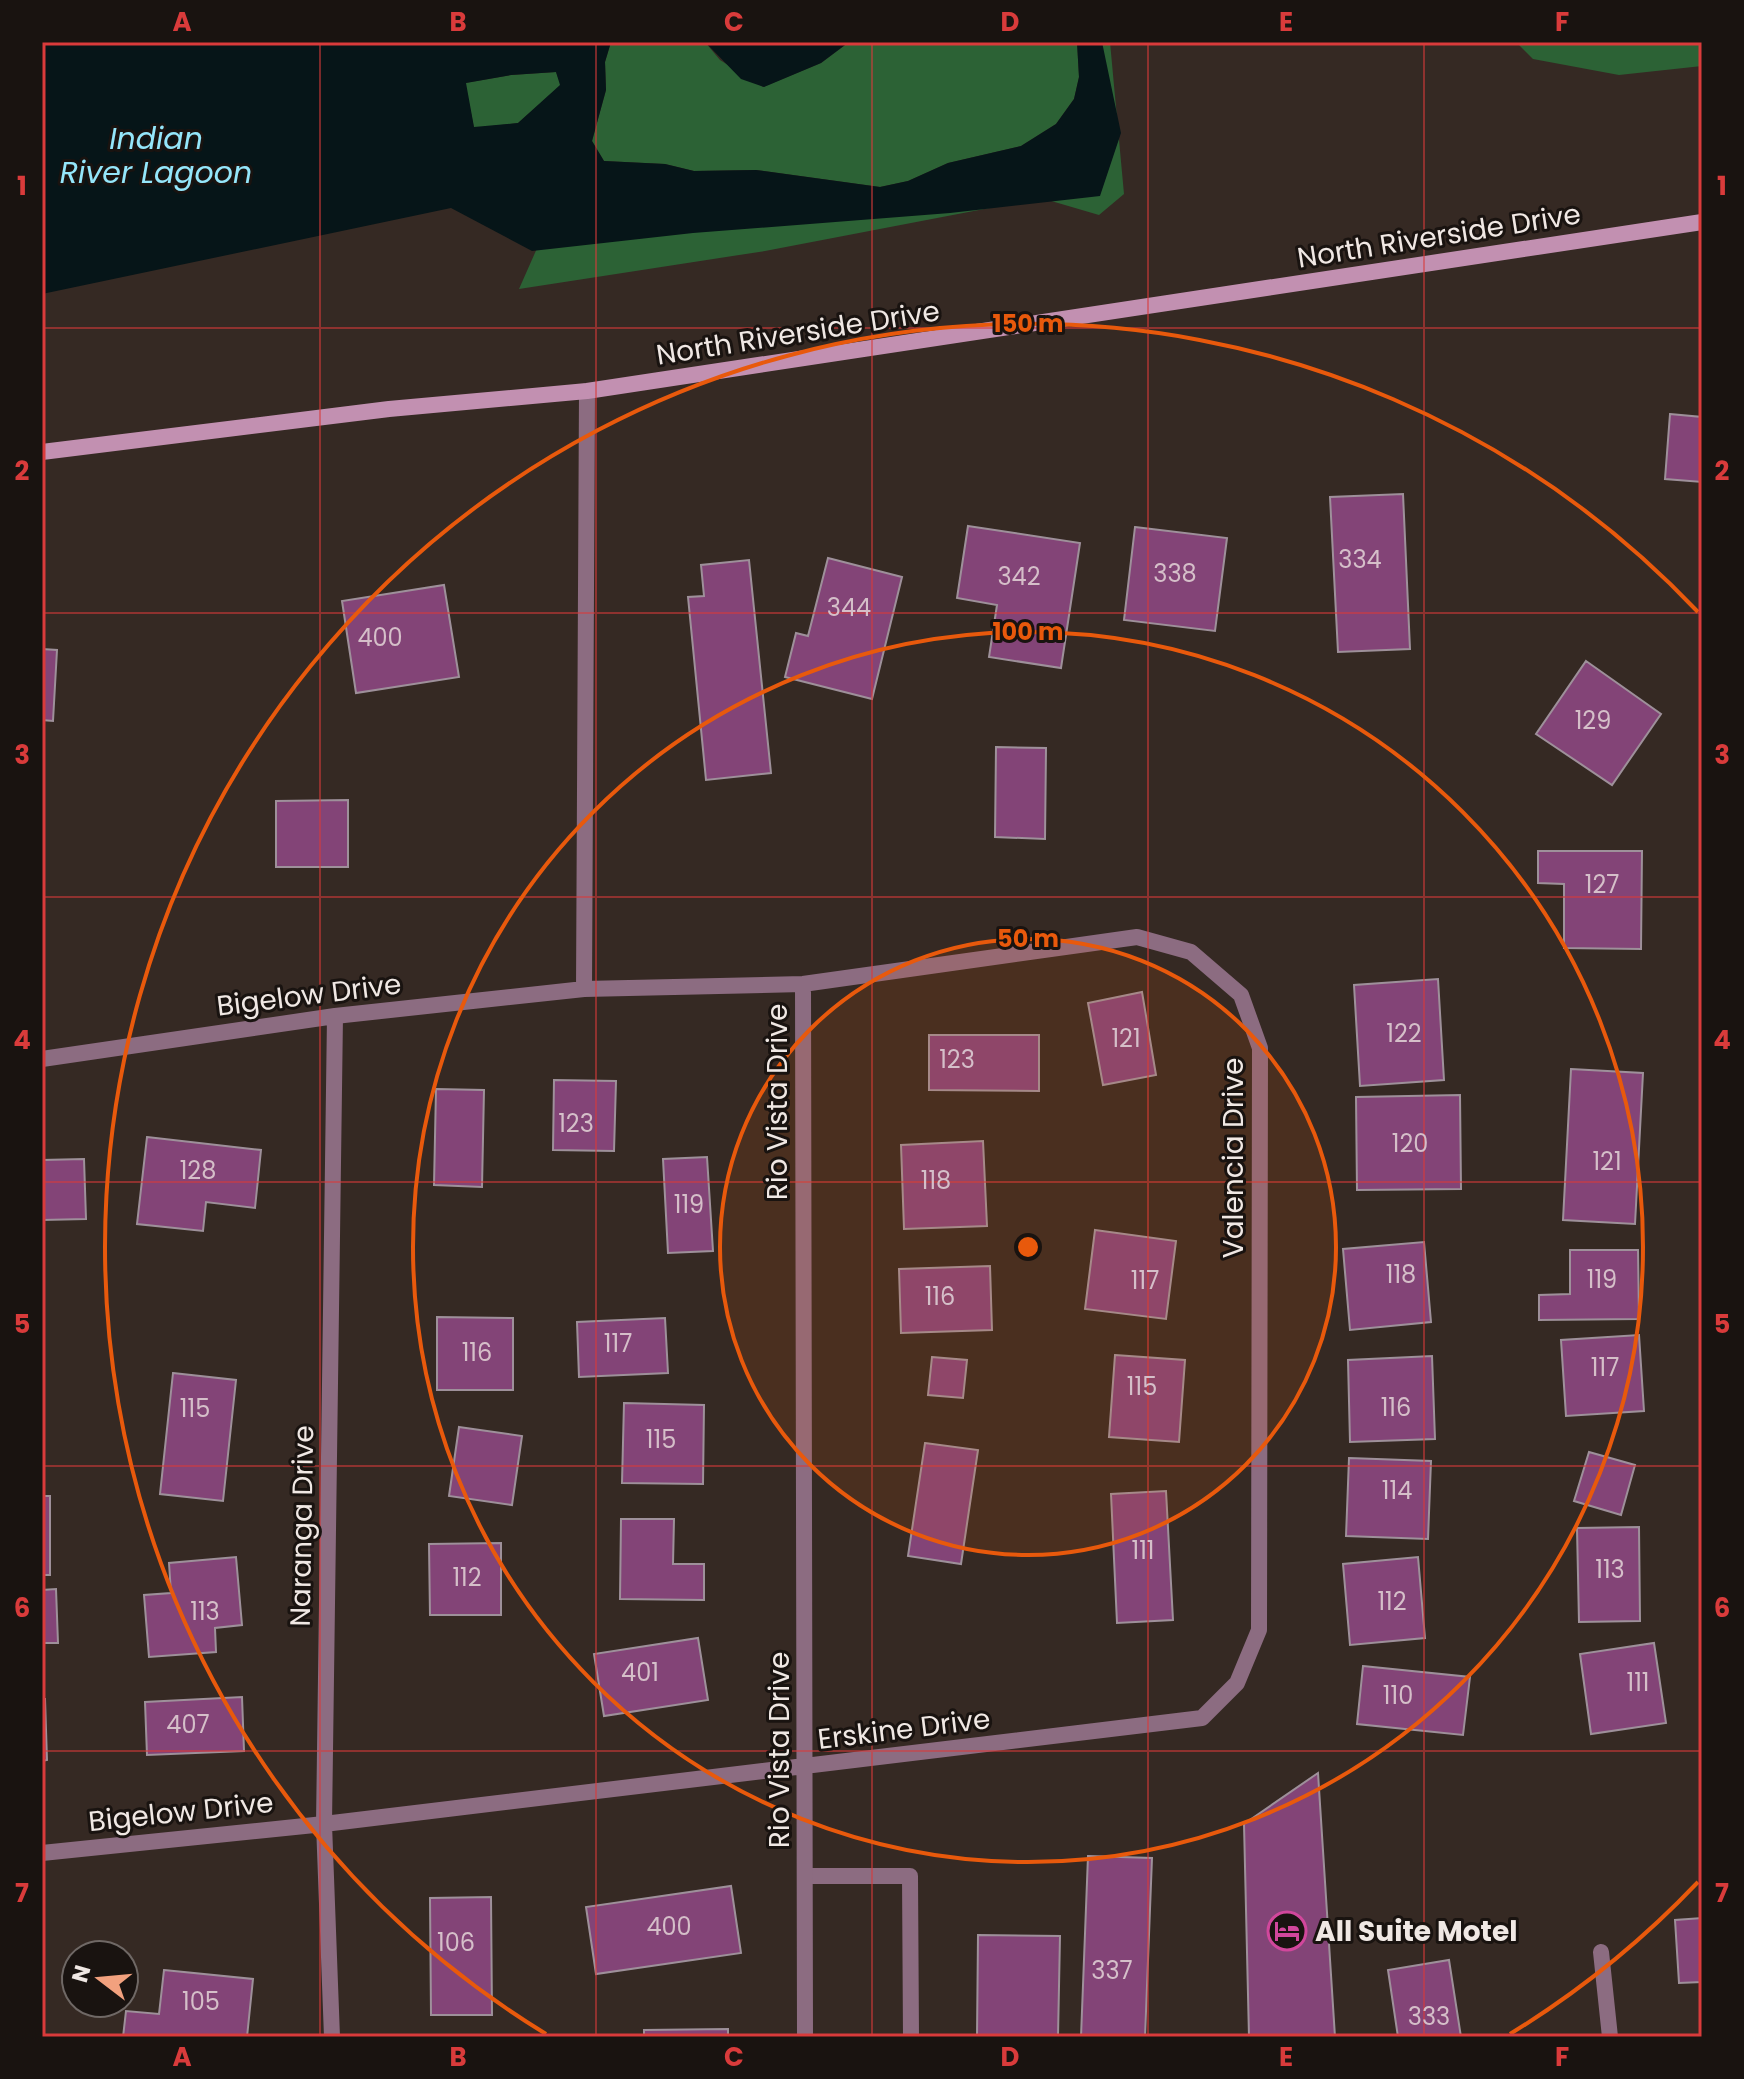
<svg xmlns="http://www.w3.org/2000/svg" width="1744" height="2079" viewBox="0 0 1744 2079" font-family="Poppins,sans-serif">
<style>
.green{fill:#2c6235}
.water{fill:#061518;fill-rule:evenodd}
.building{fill:#834477;stroke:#9e909a;stroke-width:2}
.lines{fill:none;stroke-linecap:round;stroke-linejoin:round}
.lane{stroke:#8c6c81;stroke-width:16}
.street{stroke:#8c6c81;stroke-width:16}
.secondary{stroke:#c290b1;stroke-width:16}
.grid{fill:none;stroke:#d93b3b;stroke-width:2;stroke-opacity:0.55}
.ring{fill:none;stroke:#e8590c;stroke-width:4}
.labels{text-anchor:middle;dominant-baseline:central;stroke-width:6;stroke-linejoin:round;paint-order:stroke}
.number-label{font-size:24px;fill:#d5bfc9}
.street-label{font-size:28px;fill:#f0e8e4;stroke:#191310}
.poi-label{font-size:28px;font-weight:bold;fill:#f0e8e4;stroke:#191310;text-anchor:start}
.water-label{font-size:30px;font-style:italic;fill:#94e6fa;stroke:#191310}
.centre{fill:#e8590c;stroke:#191310;stroke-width:4}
.ring-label{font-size:24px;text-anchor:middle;font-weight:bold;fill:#e8590c;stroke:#191310;stroke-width:6;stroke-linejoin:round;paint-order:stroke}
.neatline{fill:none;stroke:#d93b3b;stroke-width:3}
.grid-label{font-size:26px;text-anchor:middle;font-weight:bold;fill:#d93b3b}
</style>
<rect width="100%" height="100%" fill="#352923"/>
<path class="green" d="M611,42H705L720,60L763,87L821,63L849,42H1077L1079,77L1074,99L1056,124L1021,146L948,163L908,181L880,187L756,170L694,171L665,164L604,161L592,141L606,90L605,62Z
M1098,42H1110L1124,194L1099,215L1041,198L765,251L519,289L538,246L878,205L1073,135Z
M1516,42H1702V66L1619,75L1533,59Z
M556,72L561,85L518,123L474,128L465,83L511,75Z"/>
<path class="water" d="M42,42H611L605,62L606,90L592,141L604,161L665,164L694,171L756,170L880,187L908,181L948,163L1021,146L1056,124L1074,99L1079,77L1077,42H1102L1121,133L1100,196L950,213L693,233L532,251L451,208L42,294ZM556,72L560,85L518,123L474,127L466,83L511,75Z
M705,42H849L821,63L764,87L741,79Z"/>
<path class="building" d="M1670,414L1702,417V482L1665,479Z
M1403,494L1410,649L1338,652L1330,497Z
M968,526L1080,543L1061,668L989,657L997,605L957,598Z
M1135,527L1227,538L1215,631L1124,620Z
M828,558L902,577L872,699L785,677L796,633L808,636Z
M749,560L771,773L706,780L688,597L704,596L701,565Z
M444,585L459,677L356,693L342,601Z
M42,649L57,650L53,721L42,720Z
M1586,661L1661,714L1612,785L1536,734Z
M996,747L1046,748L1045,839L995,837Z
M348,800V867H276V801Z
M1538,851H1642L1641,949L1564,948V884L1538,883Z
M1438,979L1444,1080L1360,1086L1354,985Z
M1142,992L1156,1075L1103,1085L1088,1003Z
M929,1035H1039V1091L929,1090Z
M1571,1069L1643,1073L1635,1224L1563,1220Z
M554,1080L616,1081L614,1151L553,1150Z
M436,1089L484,1090L482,1187L434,1185Z
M1460,1095L1461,1189L1357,1190L1356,1097Z
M147,1137L261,1150L255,1208L206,1202L203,1231L137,1224Z
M983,1141L987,1226L904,1229L901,1145Z
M707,1157L713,1251L668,1253L663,1159Z
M84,1159L86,1219L42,1220V1160Z
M1095,1230L1176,1241L1166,1319L1085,1309Z
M1424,1242L1431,1322L1350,1330L1343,1249Z
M1570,1250H1638L1639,1319L1539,1320V1295L1570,1294Z
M990,1266L992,1330L901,1333L899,1269Z
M437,1317L513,1318V1390H437Z
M665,1318L668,1373L579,1377L577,1322Z
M1639,1335L1644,1411L1566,1416L1561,1340Z
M1115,1355L1185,1360L1179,1442L1109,1437Z
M1432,1356L1435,1439L1350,1442L1348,1360Z
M932,1357L967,1360L963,1398L928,1395Z
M173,1373L236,1380L223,1501L160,1494Z
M624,1403L704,1405L703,1484L622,1483Z
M459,1427L522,1436L512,1505L449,1496Z
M925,1443L978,1450L961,1564L908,1556Z
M1589,1452L1635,1465L1621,1515L1574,1501Z
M1349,1458L1431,1461L1428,1539L1346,1536Z
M1166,1491L1173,1620L1117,1623L1111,1494Z
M42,1496H50V1575H42Z
M621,1519H674L673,1564H704V1600L620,1599Z
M1639,1527L1640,1621L1579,1622L1577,1528Z
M501,1543V1615H430L429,1544Z
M236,1557L242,1625L215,1628L216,1652L149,1657L144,1595L171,1593L169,1563Z
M1418,1557L1425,1638L1350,1645L1343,1564Z
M56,1589L58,1643H42V1590Z
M698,1638L708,1700L604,1716L594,1654Z
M1654,1643L1666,1723L1591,1734L1580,1654Z
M1363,1666L1470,1677L1463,1735L1357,1724Z
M242,1697L244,1751L147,1755L145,1702Z
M42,1699H45L47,1760L42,1761Z
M1318,1773L1335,2037H1249L1244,1824Z
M1088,1856L1152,1858L1145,2037H1081Z
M731,1886L741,1953L596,1974L586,1907Z
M491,1897L492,2015H431L430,1898Z
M1702,1918V1982L1679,1983L1675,1920Z
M978,1935L1060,1936L1058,2037H977Z
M1449,1960L1461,2037H1398L1388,1970Z
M164,1970L253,1979L247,2037H123L126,2011L159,2014Z
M728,2029V2037H644V2030Z"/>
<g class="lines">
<path class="lane" d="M805,1876H910L911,2037
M1601,1952L1610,2037"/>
<path class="street" d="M803,984L805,2037
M584,989L587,391
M42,1059L335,1016L584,989L803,984L1137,937L1191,952L1241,995L1260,1048L1259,1630L1237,1683L1202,1718L324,1824L42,1853
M332,2037L324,1824L335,1016"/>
<path class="secondary" d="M42,452L389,409L587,391L1702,222"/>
</g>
<path class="grid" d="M320,42V2037M596,42V2037M872,42V2037M1148,42V2037M1424,42V2037M42,328H1702M42,613H1702M42,897H1702M42,1182H1702M42,1466H1702M42,1751H1702"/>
<circle cx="1028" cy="1247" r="308" fill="#e8590c" fill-opacity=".12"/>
<g class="ring">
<circle cx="1028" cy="1247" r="308"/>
<circle cx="1028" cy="1247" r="615"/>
<path d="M1698 1882A923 923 0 0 1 1510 2034M546 2034A923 923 0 1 1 1698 612"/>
</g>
<defs>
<g id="hotel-ring" transform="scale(2)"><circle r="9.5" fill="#191310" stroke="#d1479c" stroke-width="1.5"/><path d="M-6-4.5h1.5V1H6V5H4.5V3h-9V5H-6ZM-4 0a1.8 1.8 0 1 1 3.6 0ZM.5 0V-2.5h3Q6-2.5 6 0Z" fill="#d1479c"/></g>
</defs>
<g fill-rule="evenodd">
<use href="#hotel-ring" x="1287" y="1931"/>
</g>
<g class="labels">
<g class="number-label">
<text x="1360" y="559">334</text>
<text x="1175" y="573">338</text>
<text x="1019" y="576">342</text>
<text x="849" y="607">344</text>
<text x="380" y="637">400</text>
<text x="1593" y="720">129</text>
<text x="1602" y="884">127</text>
<text x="1404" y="1033">122</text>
<text x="1126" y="1038">121</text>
<text x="957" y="1059">123</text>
<text x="576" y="1123">123</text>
<text x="1410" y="1143">120</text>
<text x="1607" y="1161">121</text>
<text x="198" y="1170">128</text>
<text x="936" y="1180">118</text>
<text x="689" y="1204">119</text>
<text x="1401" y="1274">118</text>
<text x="1602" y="1279">119</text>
<text x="1145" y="1280">117</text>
<text x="940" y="1296">116</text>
<text x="618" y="1343">117</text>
<text x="477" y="1352">116</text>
<text x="1605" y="1367">117</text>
<text x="1142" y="1386">115</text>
<text x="1396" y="1407">116</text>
<text x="195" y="1408">115</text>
<text x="661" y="1439">115</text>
<text x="1397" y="1490">114</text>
<text x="1143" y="1550">111</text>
<text x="1610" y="1569">113</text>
<text x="467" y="1577">112</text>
<text x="1392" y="1601">112</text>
<text x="205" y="1611">113</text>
<text x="640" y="1672">401</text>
<text x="1638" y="1682">111</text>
<text x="1398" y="1695">110</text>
<text x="188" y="1724">407</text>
<text x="669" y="1926">400</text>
<text x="456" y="1942">106</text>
<text x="1112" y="1970">337</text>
<text x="201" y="2001">105</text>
<text x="1429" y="2016">333</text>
</g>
<g class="street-label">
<text transform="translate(1439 236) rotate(-9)">North Riverside Drive</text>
<text transform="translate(798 333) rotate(-9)">North Riverside Drive</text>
<text transform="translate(309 995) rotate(-7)">Bigelow Drive</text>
<text transform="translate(777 1102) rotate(-90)">Rio Vista Drive</text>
<text transform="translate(1233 1158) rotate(-90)">Valencia Drive</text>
<text transform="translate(302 1526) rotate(-89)">Naranga Drive</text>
<text transform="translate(904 1729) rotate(-7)">Erskine Drive</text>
<text transform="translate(779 1750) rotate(-90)">Rio Vista Drive</text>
<text transform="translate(181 1812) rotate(-6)">Bigelow Drive</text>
</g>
<g class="poi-label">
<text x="1315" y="1931">All Suite Motel</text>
</g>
<g class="water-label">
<text x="156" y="138">Indian<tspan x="156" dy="34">River Lagoon</tspan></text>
</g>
</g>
<circle cx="1028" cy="1247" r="12" class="centre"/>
<g class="ring-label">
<text x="1028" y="332">150 m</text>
<text x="1028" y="640">100 m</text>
<text x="1028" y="947">50 m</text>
</g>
<rect width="1744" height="2079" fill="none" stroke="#191310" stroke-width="88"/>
<g transform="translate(100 1979) rotate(286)"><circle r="38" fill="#191310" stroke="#6f6865" stroke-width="2"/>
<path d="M0-6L14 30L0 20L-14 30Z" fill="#f2a17e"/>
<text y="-12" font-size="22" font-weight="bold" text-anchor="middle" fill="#f0e8e4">N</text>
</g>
<rect x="44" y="44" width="1656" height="1991" class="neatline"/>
<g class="grid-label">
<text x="182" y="31">A</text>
<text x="458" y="31">B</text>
<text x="734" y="31">C</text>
<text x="1010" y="31">D</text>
<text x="1286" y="31">E</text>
<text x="1562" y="31">F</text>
<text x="22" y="195">1</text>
<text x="1722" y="195">1</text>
<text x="22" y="480">2</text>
<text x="1722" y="480">2</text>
<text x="22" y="764">3</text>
<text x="1722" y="764">3</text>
<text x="22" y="1049">4</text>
<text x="1722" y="1049">4</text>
<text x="22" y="1333">5</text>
<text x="1722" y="1333">5</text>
<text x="22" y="1617">6</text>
<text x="1722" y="1617">6</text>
<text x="22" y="1902">7</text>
<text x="1722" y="1902">7</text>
<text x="182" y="2066">A</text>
<text x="458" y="2066">B</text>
<text x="734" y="2066">C</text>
<text x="1010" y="2066">D</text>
<text x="1286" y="2066">E</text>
<text x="1562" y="2066">F</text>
</g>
</svg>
